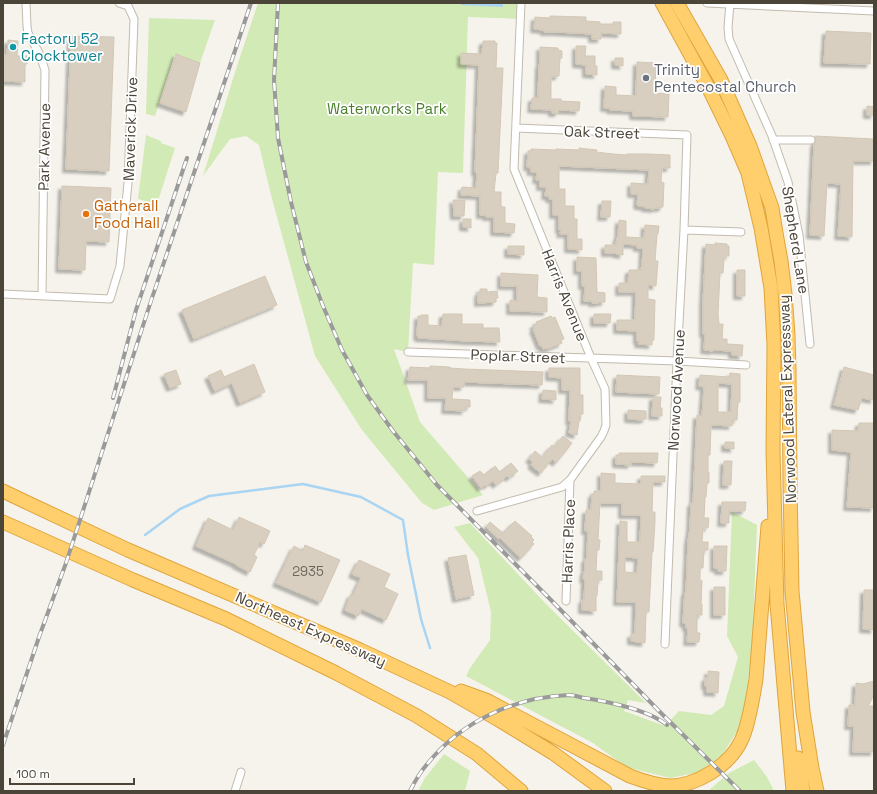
<svg xmlns="http://www.w3.org/2000/svg" width="877" height="794" viewBox="0 0 877 794" font-family="'Space Grotesk',sans-serif">
<style>
.green{fill:#d2eab5}
.water{fill:#a9d4f2}
.lines{fill:none;stroke-linecap:round;stroke-linejoin:round}
.stream{stroke:#a9d4f2;stroke-width:2.5}
.building{fill:#d8cfc1;stroke:#d3c7b4;fill-rule:evenodd;filter:url(#shadow)}
.street-casing{stroke:#c2bbae;stroke-width:9}
.highway-casing{stroke:#e0a43c;stroke-width:15}
.street{stroke:#fff;stroke-width:7}
.highway{stroke:#ffcf6e;stroke-width:13}
.rail-casing{stroke:#9a9a9a;stroke-width:4}
.rail{stroke:#fff;stroke-width:2.5;stroke-dasharray:8;stroke-linecap:butt}
.culture-dot{fill:#0f9aa8;stroke:#fff;stroke-width:1.5}
.worship-dot{fill:#6b7280;stroke:#fff;stroke-width:1.5}
.food-dot{fill:#e8710a;stroke:#fff;stroke-width:1.5}
.labels{text-anchor:middle;dominant-baseline:central;stroke-width:3.5;stroke-linejoin:round;paint-order:stroke}
.number-label{font-size:13px;fill:#6e675b}
.culture-label{font-size:15px;fill:#0d838f;stroke:#fff;text-anchor:start}
.worship-label{font-size:15px;fill:#5b616d;stroke:#fff;text-anchor:start}
.park-label{font-size:15px;fill:#4a7f2a;stroke:#fff}
.street-label{font-size:15px;fill:#4b4439;stroke:#fff}
.food-label{font-size:15px;fill:#c56008;stroke:#fff;text-anchor:start}
</style>
<defs>
<filter id="shadow"><feDropShadow dx="-3.5" dy="3.5" stdDeviation="1" flood-color="#0004"/></filter>
</defs>
<rect width="100%" height="100%" fill="#f6f3ec"/>
<path class="green" d="M258,3H521L520,19L468,17L463,173L438,172L434,265L413,263L408,352L394,349L420,422L483,495L434,510L422,503L362,430L315,356L271,195L259,145L246,136L230,139L203,176L236,69Z
M149,18L215,20L200,63L175,54L155,116L146,114Z
M146,135L161,141V143L175,148L157,204L138,199Z
M732,512L757,525L752,651L742,724L722,755L700,772L670,778L626,767L593,743L466,676L470,668L490,640L491,612L478,558L454,527L470,523L546,604L646,703L628,700L624,711L665,726L679,711L711,715L724,706L738,657L727,636Z
M444,754L470,771L465,791H418L425,778Z
M754,760L767,777L774,791H708L729,773Z"/>
<path class="water" d="M461,3H503V7L461,5Z"/>
<g class="lines">
<path class="stream" d="M145,535L180,509L209,496L303,484L361,497L403,520L408,555L421,619L430,648"/>
</g>
<path class="building" d="M550,16L586,17V21L600,22V24H613V22H621V34L601,33V39H592V34L557,32H544V30L534,29L535,17L550,18Z
M826,31L871,33L870,64L824,63Z
M71,36L114,37L109,171L66,169Z
M8,40L18,41L17,56H28L27,64H25V82L3,81V54L7,55Z
M483,41H495V43H497L496,68H503L498,173H496L494,192H501V205L502,207H505V223L515,224L514,233L494,232V217H486V215H480V196L461,195L462,187L476,188L477,173L475,172L479,65L461,64V53L482,54Z
M576,46H586L585,56H595V66H597V75L586,74V65L576,64Z
M540,47L558,48V50L562,51V58H560L559,76L551,77V99H561V101L580,102L579,111L559,110L558,113H552V110L531,109L532,98H538L539,64L540,65Z
M176,54L200,63L186,112L160,103Z
M615,58H623V66L615,65Z
M637,62L656,63L655,93L669,94L668,117L633,116V111L610,110V108H604L605,86L616,87V95L636,96Z
M867,106L874,107V115H867Z
M815,137V136L874,139V161H853L852,237L838,236L841,184L827,183L824,236L810,235L814,144L816,140Z
M579,148L597,150L596,152L613,154L627,155V154H648L670,155V168H662L661,182L664,183L663,207H661V208H655V209L645,208L646,207L639,206L637,205L638,194H631V183L648,184L649,170L559,166V189H565V206H574V219H577V239H582V250L568,249V234H560L561,230H559V215H553V199H549V196H545L546,187H540V180H536L537,172H531L530,167H527L528,151H531V149L556,150V149L579,150Z
M62,186L111,188L109,242L86,241L85,270L59,269Z
M453,200H465L464,216H454Z
M602,201H611L610,217H601Z
M463,219H471V228L463,227Z
M619,220L626,221V237L644,238L645,225L659,226L658,234H657L655,261H658L656,286L648,285V299L655,300L654,337V340H652V345L638,344L639,341H637V331L617,330V320H635L636,292H619V283H628L629,270H641V267H642L643,248H637V245L623,244V255L616,254V253H605V245H616L617,237H618Z
M715,243L727,244V246H729V256H726V258H724L723,273H720L718,314L719,324H723L722,339H727V344L743,345L742,356L732,355V351L713,350V351L704,350L705,334H703V302L706,244L715,245Z
M508,246H524V255L508,254Z
M577,257L596,258L597,292L605,293V302H599V303H592V301H584L585,286H582V271H577Z
M737,270H745V296H737Z
M501,273L538,275L537,297L547,298V312L510,311V300L517,301V286H501Z
M265,276L277,305L194,339L182,310Z
M480,289H487V292L497,291L498,298H496V302L478,303V293L480,292Z
M443,314H462V324H483V328H499L500,342L465,341L453,340L418,338V336H417L418,316H421V315H428V325L442,326Z
M594,314H611L610,323H594Z
M551,316L552,318L555,317L564,339L561,340L562,343L547,349V348L543,349L542,346H540L533,329H535L533,325L537,324L536,322Z
M254,364L265,392L240,403L232,383L215,391L208,376L221,370L224,377Z
M430,366L450,367V368L465,369L543,372L542,385L464,382V387H453L452,399L470,400V407H465V411L445,410L446,398H428V380H408L410,367L430,368Z
M844,367L874,375V400L862,398L858,410L834,405Z
M549,368H580V395H583V414H581L580,421H579L577,435L569,433L571,421H569L570,390H562V378L549,377Z
M176,370L181,384L170,388L164,374Z
M730,373L740,374V402H738L737,420H732V426L711,425L710,455H708V472H709V483H707L706,497H705L704,518H709L708,528H703L702,542H708V550H704L703,568H700V580L702,581L701,604H702V615H697V633H700L699,642H687L688,628H686V624L683,623L684,604L685,592H686L688,541L690,529L691,503H693L697,415L702,416L704,387L699,386L700,375L729,377ZM718,383L732,384L731,412H718Z
M617,375L660,377L659,394L616,392Z
M543,390L556,391V400L542,399Z
M653,397H661L660,408H662V416H652Z
M628,410L646,411V419H643V420L628,419Z
M859,423H874V508L847,507L851,452L832,450V430L858,431Z
M563,436L572,443L556,463L552,459L541,473L531,465L533,462L529,459L535,451L542,457L552,445L554,447Z
M725,442H734V449L725,448Z
M619,453H658L657,463L631,462V465L616,464V455H619Z
M724,461H732L731,485H723Z
M511,463L518,471L509,478L507,476L496,485L493,481L486,486L485,485L481,488L472,476L480,471L484,475L495,466L500,472Z
M601,473L615,474V483L641,484V476H665V482H653L652,512H655V522L653,552H652L649,612H646L645,643L631,641V634H635L636,602H617L620,521L627,522V542H640L641,515H622V503H600L598,540H600L599,550H597L596,571H602V580H598L597,596H596V611L582,610V600H584L585,579H583L584,571H585V559H587V551L588,531H585L586,510H591L592,494H594V491H601ZM625,557L638,558L637,573L625,572Z
M722,502H746L745,511H729V523H721Z
M239,517L270,531L264,544L260,542L254,555L257,557L250,572L236,565V564L196,546L208,518L233,530Z
M515,521L532,536L531,537L534,540L532,542L534,544L521,558L500,538L499,539L486,527L490,522L503,533Z
M305,545L340,560L321,602L276,583L294,546L303,551Z
M714,546H727L726,571H718V568H714Z
M466,555L474,595L456,599L448,558Z
M359,560L390,574L384,587L398,594L386,620L362,609L358,616L345,610L351,594L353,595L361,578L352,574Z
M714,587H725V615H714Z
M864,590H874V630L863,629Z
M708,671L719,672L718,693L707,692V686H705V678H708Z
M874,681V695L868,706H874V752H853L854,726H848L849,705H855L856,683L863,684Z"/>
<g class="lines">
<g class="street-casing">
<path id="street" d="M26,3L27,26L28,33L39,53L45,70L42,296
M707,3L874,11
M730,4L728,27L729,39L772,136L788,182L799,235L810,344
M516,128L687,135L684,230L677,361L665,644
M773,140H811
M684,230L741,232
M3,294L110,299L120,266L128,183L134,19L128,6L119,3
M408,352L677,361L746,365
M477,511L562,487L570,480L601,437L604,431L606,425L605,389L591,358L514,169L521,3
M566,601L570,480
M235,791L241,772"/>
</g>
<g class="highway-casing">
<path id="highway" d="M662,3L708,87L732,136L748,173L761,228L771,288L774,345L773,450L777,604L793,791
M677,3L721,80L750,146L772,208L776,233L781,261L785,294L788,335L789,371L790,484L792,591L803,712L812,768L817,791
M3,491L26,502L128,550L360,650L450,692L499,720L553,753L605,791
M3,522L133,580L226,619L336,673L417,716L477,754L521,791
M461,691L486,700L630,776C643,781 655,785 669,786C696,786 729,766 741,741C749,725 753,697 756,679L768,526
M798,758L803,791"/>
</g>
<use href="#street" class="street"/>
<use href="#highway" class="highway"/>
<g class="rail-casing">
<path id="rail" d="M278,3L274,80L278,138L291,202L306,262L323,306L342,350L367,395L393,431L437,485L551,600L660,712L740,791
M113,398L136,310L187,158
M3,745L39,637L66,563L151,301L251,3
M410,791C415,781 421,771 428,763C462,721 515,697 569,695C574,695 579,697 584,698C593,699 602,701 611,703C629,707 652,713 667,725"/>
</g>
<use href="#rail" class="rail"/>
</g>
<circle class="culture-dot" cx="13" cy="47" r="4"/>
<circle class="worship-dot" cx="646" cy="78" r="4"/>
<circle class="food-dot" cx="86" cy="214" r="4"/>
<g class="labels">
<g class="number-label">
<text x="308" y="571">2935</text>
</g>
<g class="culture-label">
<text x="21" y="38">Factory 52<tspan x="21" dy="17">Clocktower</tspan></text>
</g>
<g class="worship-label">
<text x="654" y="69">Trinity<tspan x="654" dy="17">Pentecostal Church</tspan></text>
</g>
<g class="park-label">
<text x="387" y="108">Waterworks Park</text>
</g>
<g class="street-label">
<text transform="translate(130 129) rotate(-88)">Maverick Drive</text>
<text transform="translate(602 132) rotate(2)">Oak Street</text>
<text transform="translate(44 147) rotate(-89)">Park Avenue</text>
<text transform="translate(796 240) rotate(81)">Shepherd Lane</text>
<text transform="translate(565 295) rotate(68)">Harris Avenue</text>
<text transform="translate(518 356) rotate(2)">Poplar Street</text>
<text transform="translate(676 390) rotate(-87)">Norwood Avenue</text>
<text transform="translate(787 399) rotate(-92)">Norwood Lateral Expressway</text>
<text transform="translate(568 541) rotate(-88)">Harris Place</text>
<text transform="translate(311 629) rotate(24)">Northeast Expressway</text>
</g>
<g class="food-label">
<text x="94" y="205">Gatherall<tspan x="94" dy="17">Food Hall</tspan></text>
</g>
</g>
<rect width="877" height="794" fill="none" stroke="#4b4439" stroke-width="8"/>
<path d="M10 778v6h124v-6" fill="none" stroke="#4b4439" stroke-width="2"/>
<text x="16" y="778" font-size="12" fill="#4b4439" stroke="#ffffff" stroke-width="3" paint-order="stroke">100 m</text>
</svg>
